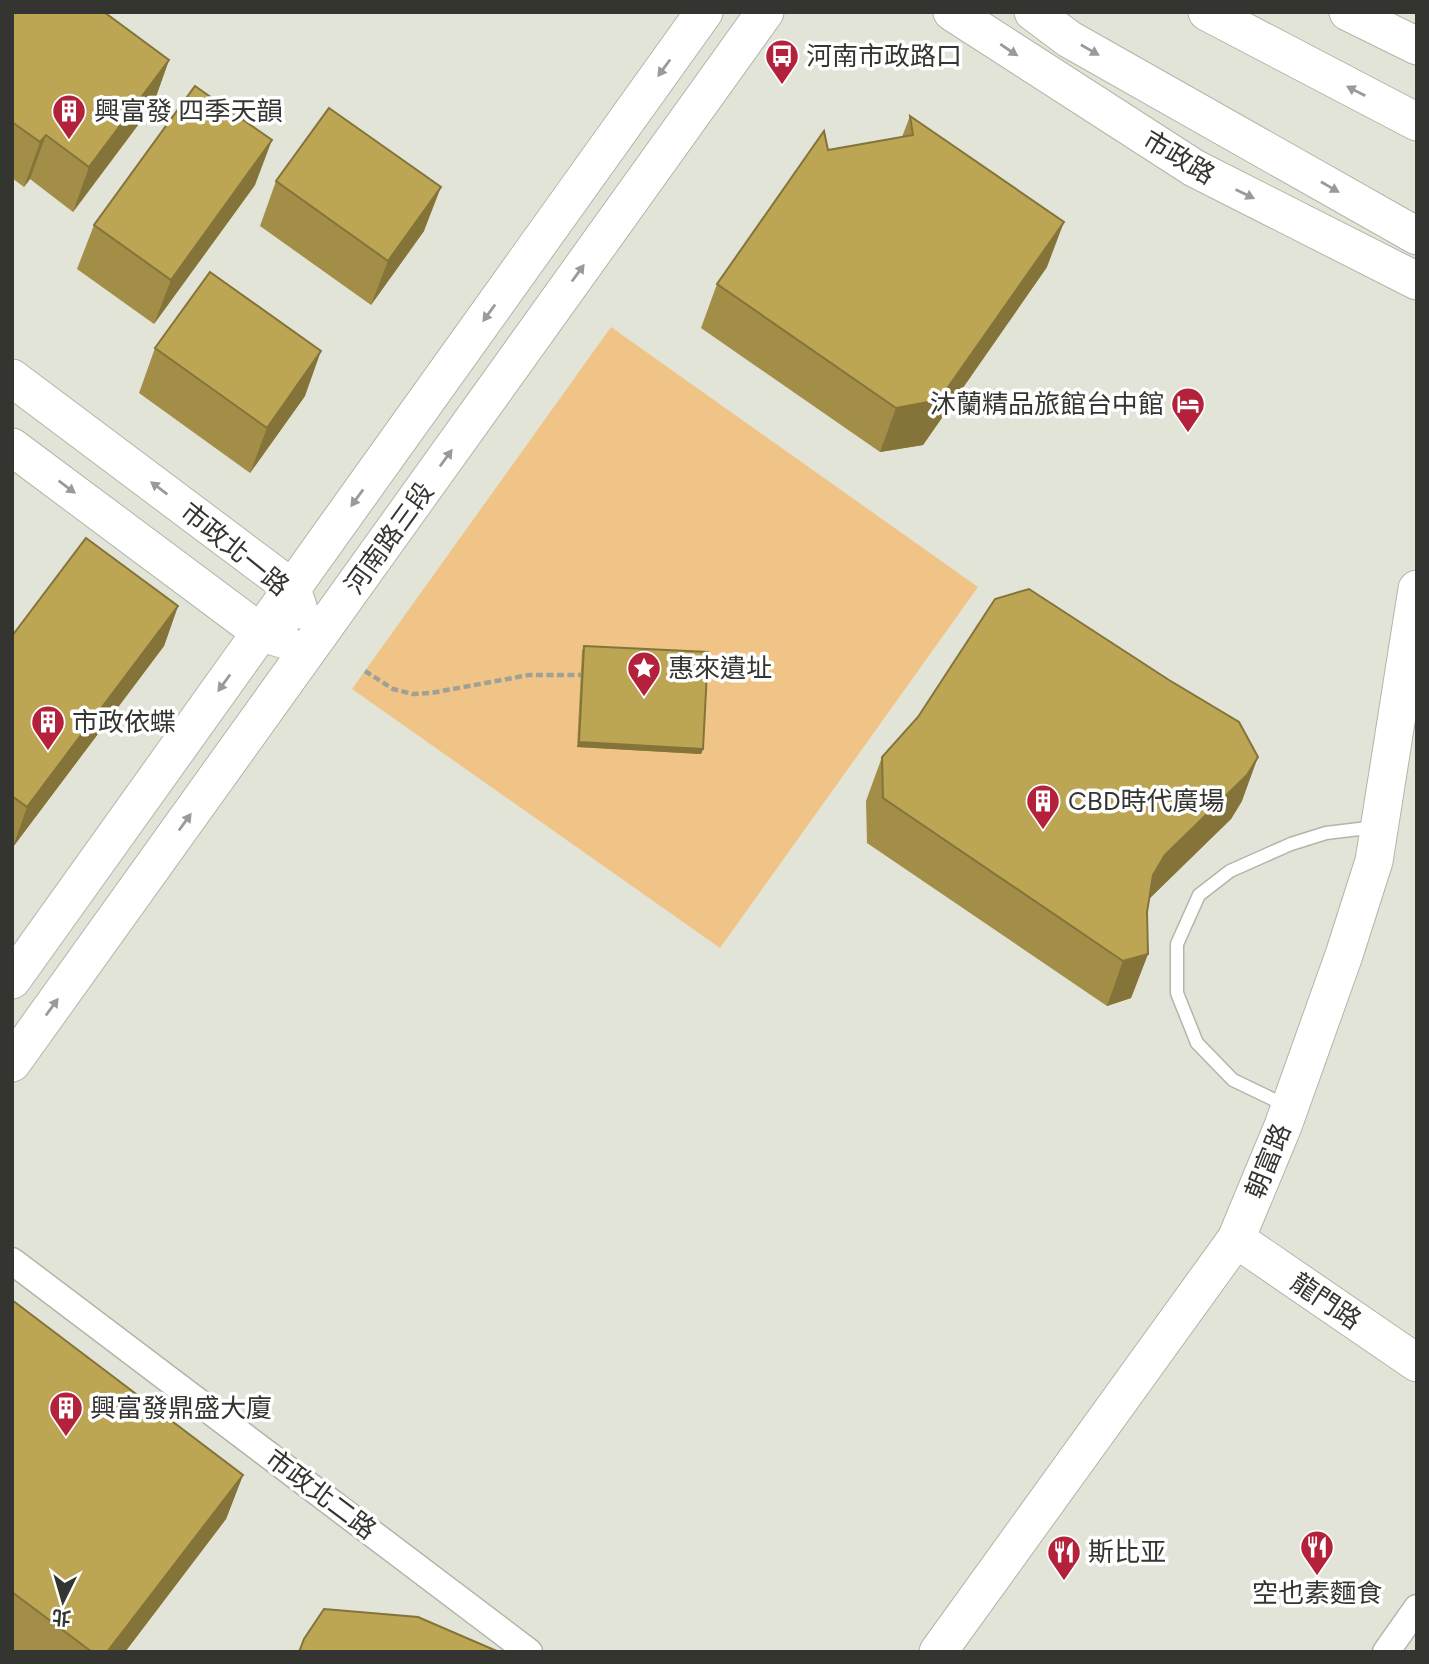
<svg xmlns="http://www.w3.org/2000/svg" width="1429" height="1664" viewBox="0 0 1429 1664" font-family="Figtree,'Noto Sans TC',sans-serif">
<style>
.park{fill:#f0c486}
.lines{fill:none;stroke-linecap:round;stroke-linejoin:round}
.lane-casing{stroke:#b3b5a9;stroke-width:15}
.street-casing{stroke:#b3b5a9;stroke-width:29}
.secondary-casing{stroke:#b3b5a9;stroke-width:39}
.path{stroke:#9fa197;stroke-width:4.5;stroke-dasharray:7 3.5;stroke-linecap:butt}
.lane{stroke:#fff;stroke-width:12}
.street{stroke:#fff;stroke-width:26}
.secondary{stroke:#fff;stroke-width:37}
.wall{fill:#a28e47}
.shaded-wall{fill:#84743a}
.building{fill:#bca553;stroke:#84743a;stroke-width:2}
.oneway{fill:#9a9a98}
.labels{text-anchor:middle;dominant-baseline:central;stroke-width:7;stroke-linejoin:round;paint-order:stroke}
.poi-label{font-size:26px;fill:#343530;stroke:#fff;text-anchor:start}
.street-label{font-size:26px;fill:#343530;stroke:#fff}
</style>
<rect width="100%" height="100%" fill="#e2e4d7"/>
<path class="park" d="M611,327L978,587L720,948L352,689Z"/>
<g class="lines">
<g class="lane-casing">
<path id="lane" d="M1287,1106L1233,1080L1197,1043L1177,993V944L1199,895L1230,871L1291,844L1326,833L1376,827"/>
</g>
<g class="street-casing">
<path id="street" d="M12,1261L529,1652
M1386,1652L1417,1608"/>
</g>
<g class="secondary-casing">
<path id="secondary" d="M952,12L1194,168L1417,281
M1033,12L1069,39L1417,236
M1207,12L1417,122
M1348,12L1417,46
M12,378L292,588L299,610
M12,447L260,632L282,639
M12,980L704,12
M12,1063L765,12
M1236,1239L1417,1363
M938,1652L1236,1239L1283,1126L1344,955L1374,861L1417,589"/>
</g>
<path class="path" d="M365,671L393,689L413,694L431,693L529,675H581"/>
<use href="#lane" class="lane"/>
<use href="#street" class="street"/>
<use href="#secondary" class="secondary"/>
</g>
<path class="wall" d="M12,12L169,60L153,105L73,212L30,179L24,187L12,178Z
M910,116L1047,267L923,445L880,452L701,328L717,284L828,150L902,137Z
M276,181L424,231L371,305L260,226Z
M255,185L154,324L77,269L94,225Z
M155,348L305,396L250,473L139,393Z
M178,606L164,646L13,847L12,636Z
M584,646L703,749L701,754L577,747L582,651Z
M882,757L1242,801L1231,819L1150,898L1147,912L1148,954L1131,998L1107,1006L867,843L866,801Z
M12,1300L243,1475L226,1519L125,1652H16L12,1649Z"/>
<path class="shaded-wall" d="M169,60L153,105L73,212L89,167Z
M46,135L30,179L24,187L40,142Z
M272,140L255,185L154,324L171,280Z
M441,187L424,231L371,305L388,261Z
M1064,222L1047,267L923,445L880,452L896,408Z
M321,351L305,396L250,473L267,428Z
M178,606L164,646L13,847L27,807Z
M579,742L703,749L701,754L577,747Z
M1258,757L1242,801L1231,819L1149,899L1153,875L1165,855Z
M1148,954L1131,998L1107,1006L1123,961Z
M243,1475L226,1519L125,1652H107Z"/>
<path class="building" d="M12,12H104L169,60L89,167L46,135L40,142L12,122Z
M195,86L272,140L171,280L94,225Z
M329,108L441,187L388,261L276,181Z
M910,116L1064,222L939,400L896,408L717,284L824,131L828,150L913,135Z
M210,272L321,351L267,428L155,348Z
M86,538L178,606L27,807L12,796V636Z
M1029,589L1169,680L1239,722L1258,757L1247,775L1165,855L1153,875L1147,912L1148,954L1123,961L883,798L882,757L918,717L995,599Z
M584,646L708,652L703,749L579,742Z
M12,1300L243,1475L107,1652H92L12,1592Z
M324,1609L418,1617L499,1652H299L304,1639Z"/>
<defs><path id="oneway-solid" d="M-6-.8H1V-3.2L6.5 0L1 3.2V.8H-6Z" transform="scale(1.75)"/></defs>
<g class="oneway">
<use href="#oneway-solid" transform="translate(1009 50) rotate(34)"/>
<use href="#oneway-solid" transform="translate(1090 50) rotate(30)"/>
<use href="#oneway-solid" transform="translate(664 68) rotate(126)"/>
<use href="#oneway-solid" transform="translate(1356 91) rotate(-153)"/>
<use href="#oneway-solid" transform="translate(1330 187) rotate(30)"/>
<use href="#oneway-solid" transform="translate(1245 194) rotate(26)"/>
<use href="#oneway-solid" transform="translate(578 273) rotate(-54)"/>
<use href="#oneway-solid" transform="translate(489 313) rotate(126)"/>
<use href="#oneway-solid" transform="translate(446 458) rotate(-54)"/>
<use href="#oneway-solid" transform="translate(67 487) rotate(37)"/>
<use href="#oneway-solid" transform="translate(159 488) rotate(-143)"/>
<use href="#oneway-solid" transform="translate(357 498) rotate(126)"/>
<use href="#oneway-solid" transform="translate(224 683) rotate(126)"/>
<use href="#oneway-solid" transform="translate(185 822) rotate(-54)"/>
<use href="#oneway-solid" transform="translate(52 1007) rotate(-54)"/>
</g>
<defs>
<g id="bus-pin" transform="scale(1.75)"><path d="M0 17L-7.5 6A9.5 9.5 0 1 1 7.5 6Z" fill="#b3213b" stroke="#fff"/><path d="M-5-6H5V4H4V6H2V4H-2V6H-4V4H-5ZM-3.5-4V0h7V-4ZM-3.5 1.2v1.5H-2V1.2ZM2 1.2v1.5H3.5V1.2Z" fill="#fff"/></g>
<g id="building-pin" transform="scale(1.75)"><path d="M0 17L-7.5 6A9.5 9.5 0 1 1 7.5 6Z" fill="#b3213b" stroke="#fff"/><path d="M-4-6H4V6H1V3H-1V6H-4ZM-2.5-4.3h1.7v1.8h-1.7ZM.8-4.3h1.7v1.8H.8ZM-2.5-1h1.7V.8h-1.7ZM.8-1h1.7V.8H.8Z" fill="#fff"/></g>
<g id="hotel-pin" transform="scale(1.75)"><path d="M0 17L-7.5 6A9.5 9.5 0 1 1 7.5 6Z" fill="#b3213b" stroke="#fff"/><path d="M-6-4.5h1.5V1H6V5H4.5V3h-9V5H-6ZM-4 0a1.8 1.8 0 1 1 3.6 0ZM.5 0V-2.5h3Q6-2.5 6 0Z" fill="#fff"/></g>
<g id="sight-pin" transform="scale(1.75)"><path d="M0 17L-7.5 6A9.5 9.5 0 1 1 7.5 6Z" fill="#b3213b" stroke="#fff"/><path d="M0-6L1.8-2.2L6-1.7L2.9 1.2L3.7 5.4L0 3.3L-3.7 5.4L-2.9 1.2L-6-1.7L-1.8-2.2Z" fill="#fff"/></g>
<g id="restaurant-pin" transform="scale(1.75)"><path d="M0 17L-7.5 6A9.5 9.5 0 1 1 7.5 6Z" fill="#b3213b" stroke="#fff"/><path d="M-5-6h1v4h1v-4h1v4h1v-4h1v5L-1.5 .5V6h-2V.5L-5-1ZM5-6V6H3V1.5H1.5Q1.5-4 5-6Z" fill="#fff"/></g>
</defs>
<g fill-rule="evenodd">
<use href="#bus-pin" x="782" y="56"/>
<use href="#building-pin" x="69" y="111"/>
<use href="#hotel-pin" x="1188" y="404"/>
<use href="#sight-pin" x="644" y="668"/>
<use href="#building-pin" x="48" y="722"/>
<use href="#building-pin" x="1043" y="801"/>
<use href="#building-pin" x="66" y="1408"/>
<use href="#restaurant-pin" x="1317" y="1547"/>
<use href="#restaurant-pin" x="1064" y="1552"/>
</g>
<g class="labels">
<g class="poi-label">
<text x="806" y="56">河南市政路口</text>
<text x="94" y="111">興富發 四季天韻</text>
<text x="1164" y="404" text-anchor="end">沐蘭精品旅館台中館</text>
<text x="668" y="668">惠來遺址</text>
<text x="72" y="722">市政依蝶</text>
<text x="1068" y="801">CBD時代廣場</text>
<text x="90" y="1408">興富發鼎盛大廈</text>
<text x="1088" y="1552">斯比亚</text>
<text x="1317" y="1593" text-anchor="middle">空也素麵食</text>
</g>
<g class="street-label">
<text transform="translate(1179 157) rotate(31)">市政路</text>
<text transform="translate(389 538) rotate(-54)">河南路三段</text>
<text transform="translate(235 549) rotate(39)">市政北一路</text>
<text transform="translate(1268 1161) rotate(-68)">朝富路</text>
<text transform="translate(1326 1301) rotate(34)">龍門路</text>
<text transform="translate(321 1494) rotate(37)">市政北二路</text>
</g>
</g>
<rect width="1429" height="1664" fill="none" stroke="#343530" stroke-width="28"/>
<g transform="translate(63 1601) rotate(185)" stroke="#ffffff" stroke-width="5" paint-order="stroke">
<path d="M0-5L12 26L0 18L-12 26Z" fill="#343530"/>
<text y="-10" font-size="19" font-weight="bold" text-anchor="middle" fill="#343530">北</text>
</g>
</svg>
